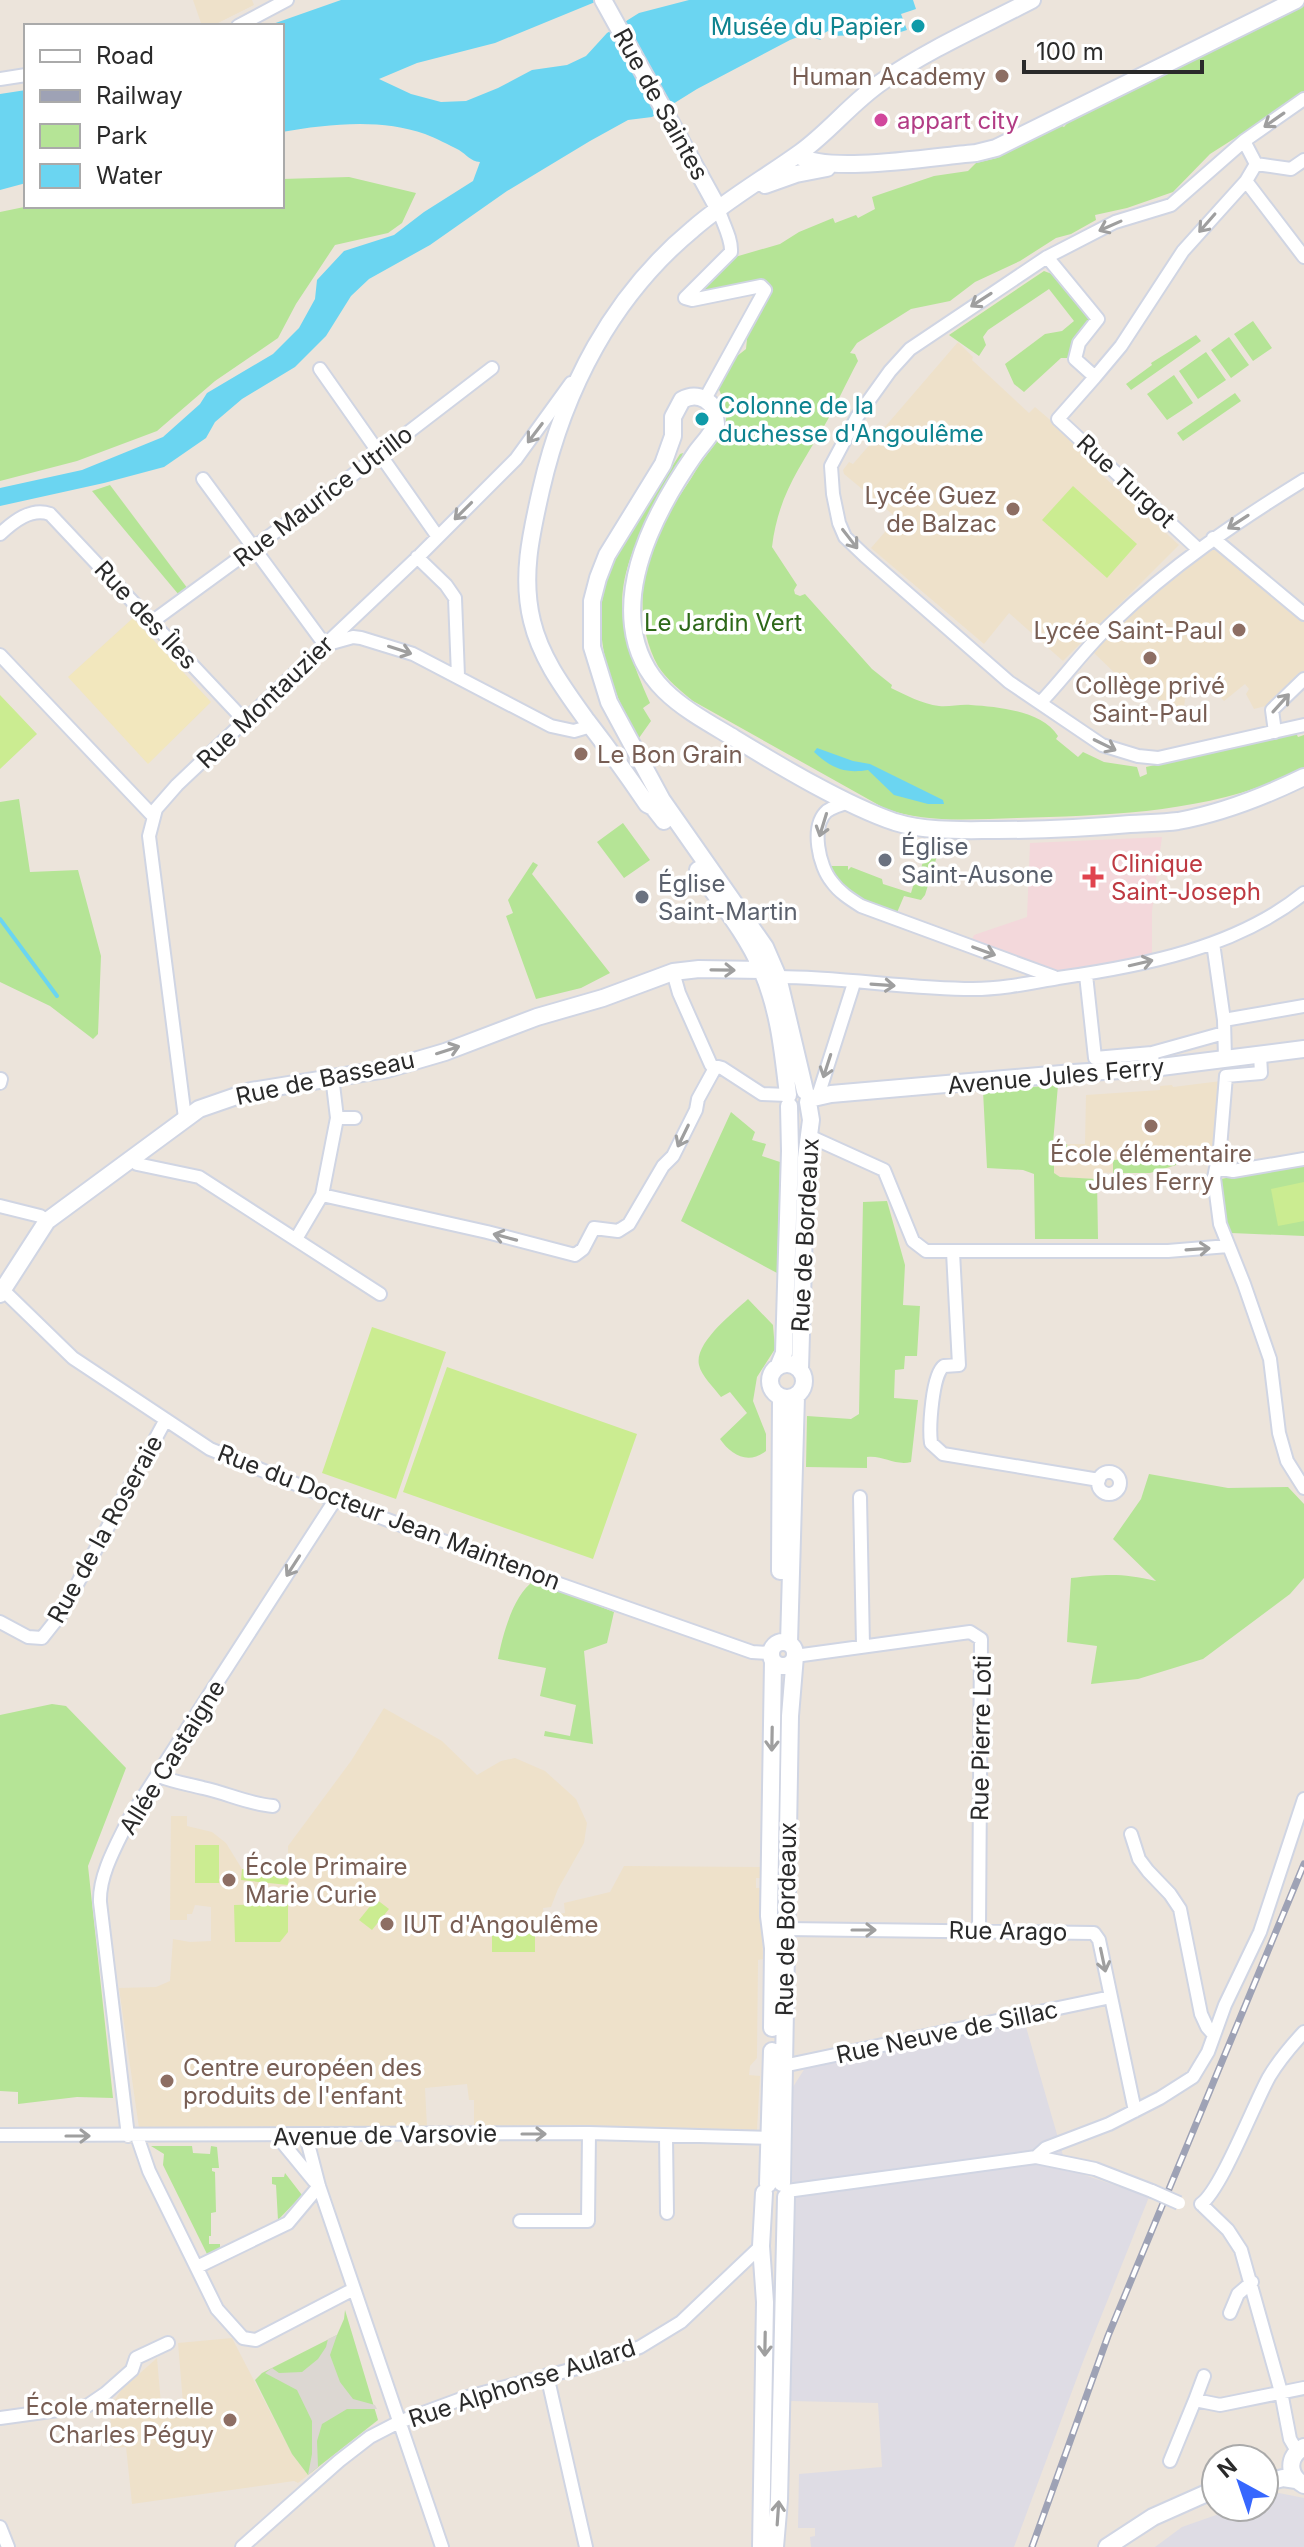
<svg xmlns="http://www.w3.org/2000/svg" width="1304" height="2547" viewBox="0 0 1304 2547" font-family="Inter,sans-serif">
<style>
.industrial{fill:#dedce4}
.education{fill:#eee1ca}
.medical{fill:#f3d8db}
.green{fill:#b5e496}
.sand{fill:#f2e7bd}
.pitch{fill:#cbec91}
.plaza{fill:#dcd7d2}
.water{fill:#6bd5f1}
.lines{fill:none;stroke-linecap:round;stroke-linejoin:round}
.stream{stroke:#6bd5f1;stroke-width:4}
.street-casing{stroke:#d0d5e3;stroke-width:16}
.secondary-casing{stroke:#d0d5e3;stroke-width:20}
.street{stroke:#fff;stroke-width:12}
.secondary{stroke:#fff;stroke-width:16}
.rail-casing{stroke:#9ea2b5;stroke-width:7}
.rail{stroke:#fff;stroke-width:4;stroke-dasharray:12;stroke-linecap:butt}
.street-bridge-casing{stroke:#d0d5e3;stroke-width:16;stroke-linecap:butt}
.street-bridge{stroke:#fff;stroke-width:12}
.oneway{stroke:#9f9f9f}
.culture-dot{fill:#0f9aa8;stroke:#fff;stroke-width:3}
.education-dot{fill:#8d6e63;stroke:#fff;stroke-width:3}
.hotel-dot{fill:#d1479c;stroke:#fff;stroke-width:3}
.worship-dot{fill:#6b7280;stroke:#fff;stroke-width:3}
.health-dot{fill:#e0444e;stroke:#fff;stroke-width:3}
.labels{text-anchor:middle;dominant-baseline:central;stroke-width:7;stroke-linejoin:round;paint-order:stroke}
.culture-label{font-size:24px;fill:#0d838f;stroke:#fff;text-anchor:end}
.education-label{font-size:24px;fill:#785e54;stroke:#fff;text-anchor:end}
.street-label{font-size:24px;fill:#2a2a2a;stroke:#fff}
.hotel-label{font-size:24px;fill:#b23c85;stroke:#fff;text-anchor:start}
.park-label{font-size:24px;fill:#2d6818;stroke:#fff}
.worship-label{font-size:24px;fill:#5b616d;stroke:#fff;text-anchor:start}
.health-label{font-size:24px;fill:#be3a42;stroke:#fff;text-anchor:start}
</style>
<rect width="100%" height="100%" fill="#ece4db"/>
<path class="industrial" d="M1024,2020L1067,2169L1149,2197L1084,2359L1014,2547H811L810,2537L815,2536V2528H798L799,2474L882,2467L878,2403L790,2401L793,2087L805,2068Z
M1279,2493L1304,2498V2547H1155L1182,2527L1239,2507H1264V2498Z"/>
<path class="education" d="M193,0H252L254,5L212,26H202Z
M958,342L973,357L972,360L1029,413L1035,407L1076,442L1096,462L1093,467L1179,545L1063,661L1009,613L984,644L871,548L897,518L844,474L843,470L849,462L853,464Z
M1215,543L1304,618V675L1273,704L1254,709L1246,694L1249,689L1245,684L1224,701L1205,681L1185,699L1183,716L1177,714L1155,697L1133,694L1122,680L1092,651L1115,626Z
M1221,1081L1215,1151L1189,1153V1156L1176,1162V1165L1162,1171L1097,1173V1179L1060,1177L1054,1173V1155H1067V1144H1085L1086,1095L1160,1090V1086L1172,1085L1173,1087Z
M384,1708L442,1741L477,1775L501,1761L515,1758L545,1771L576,1799L587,1823L584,1843L558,1889L551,1907L543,1908L544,1916L565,1913L564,1903L610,1892L624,1866L761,1867V1878H756V1888H761L763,1959L758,1960L757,2058L750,2066L749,2075L760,2076L757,2130L474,2131V2100H469L467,2084L425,2088L427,2127L139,2128L119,1988L156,1987L170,1981L173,1939L190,1942L211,1941V1907L195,1905L192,1914H187V1920H170L171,1816H187V1826L212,1832L226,1843L242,1869L288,1876V1846L351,1761Z
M232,2338L292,2454L308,2475L298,2483L294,2481L132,2504L126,2447L114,2448L109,2410L121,2390L157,2358L162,2416L184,2415L178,2343Z"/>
<path class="medical" d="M1162,837L1152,911V957L1058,974L971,942L974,935L1027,917L1030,843Z"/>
<path class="green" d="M1304,5V94L1210,154L1173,192L1127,208L1095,215L1096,220L1071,234L1056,238L1020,261L975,282L950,301L911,309L857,343L850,353L855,354L858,361C846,383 836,406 823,428C798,470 778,497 772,547L797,585L794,590L795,594L800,596L805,594L872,669L892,685L891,688C906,695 922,704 939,706C950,707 960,704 971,705C999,707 1042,711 1058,736L1056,739L1078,757L1083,752L1104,762L1137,767L1140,777L1147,774L1146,767L1296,733L1298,737L1304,735V768C1215,813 1114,815 1017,818C972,819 927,824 884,808L693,701C681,691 666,679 658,666C637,629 639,579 654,541C665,515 684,491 698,467C707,453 724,437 726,420C728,407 722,397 717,385L727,364L746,349L748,329L769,291L690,297L728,259L780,244L799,232L833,218L835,223L856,215L858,218L875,209L872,197L934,176L968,171L976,163L997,158L1060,125L1064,127L1069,121Z
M349,177L416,193L402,223L388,233L335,245L296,304L278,338L215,381L157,431L77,461L0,481V212L29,206H282V179Z
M1044,271L1052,274L1089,318V322C1078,333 1071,341 1069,358H1061L1024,392L1014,384L1005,364L1045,334L1062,331L1074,321L1049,289L988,330L983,337L986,345L979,356L949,335Z
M1253,321L1272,348L1253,361L1234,334Z
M1196,335L1201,341L1131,390L1126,384L1152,365L1151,363Z
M1229,337L1249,365L1231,378L1211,350Z
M1206,352L1226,380L1198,399L1179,371Z
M1174,375L1193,403L1167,420L1147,394Z
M1235,393L1241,401L1183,441L1177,433Z
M683,453C679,472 662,494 652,512C609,588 616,626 650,703L643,708L651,721L639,738C612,693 593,642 604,589C612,552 659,489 680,454Z
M110,485L188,589L179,595L92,491Z
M19,799L30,872L78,870L101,956L98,1034L93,1039L50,1006L0,982V802Z
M623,823L650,860L624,878L597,842Z
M925,853L937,856L925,895L921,900L904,896L896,915C871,907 840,892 829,866H848V870L851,867L882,879L883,884L911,893L914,883L918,881Z
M533,862L538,865L532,874L610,973L581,988L536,999L506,916L513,913L508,900Z
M1058,1085L1053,1143L1067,1144L1068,1155H1054V1173L1060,1177L1097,1179L1098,1239H1035L1034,1174L1023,1170L987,1168L983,1091Z
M731,1112L755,1132L752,1140L766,1144L762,1156L780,1162L777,1273L681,1221Z
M1189,1153V1156L1176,1162V1165L1150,1173H1113V1160Z
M1304,1163V1236L1231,1233L1227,1222L1221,1179Z
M887,1201L905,1265L903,1305L920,1306L917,1356H905L904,1369L895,1370L894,1398L918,1400L911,1462C895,1466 883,1455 867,1457V1468L806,1467L807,1416L851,1419L859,1414L863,1202Z
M748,1299L773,1325L775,1349L757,1377L753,1401L766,1434V1451C748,1465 731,1455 720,1439L747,1413L730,1392L721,1397C714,1388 701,1375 699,1365C694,1343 733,1313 748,1299Z
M1149,1474L1228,1488L1288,1487L1304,1504V1578L1290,1594L1203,1659L1138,1679L1091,1684L1097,1646L1067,1642L1071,1578C1106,1574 1123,1573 1156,1581L1113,1539L1141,1499Z
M534,1581L614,1612L607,1643L584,1651L593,1744L544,1736L545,1731L570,1736L576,1705L540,1696L546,1668L498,1659C502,1636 514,1593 534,1581Z
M52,1704L66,1706L126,1768L88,1866L113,2098L77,2097L18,2104V2092L0,2091V1715Z
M151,2146H192L193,2153L210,2154L211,2146L217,2147L219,2168H212V2171L215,2172L216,2212L211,2213V2236H209V2244H220V2248L207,2254L163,2165L164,2154Z
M285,2173L302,2195L278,2220L276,2185L272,2184V2177H284Z
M345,2310L378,2420L308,2475L292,2454L255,2380L262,2373L337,2335L344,2319Z"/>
<path class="sand" d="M133,618L211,702L148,764L68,677Z"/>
<path class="pitch" d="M1073,486L1137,544L1107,578L1042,520Z
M0,695L37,734L0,769Z
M1304,1182V1221L1278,1226L1271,1189Z
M372,1327L446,1352L396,1499L322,1473Z
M447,1367L637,1434L593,1559L403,1492Z
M195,1845H219V1883H195Z
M242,1869L289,1876L288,1885L241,1880Z
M376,1899L389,1909L372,1930L359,1920Z
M288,1904V1932L280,1942H235L234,1905Z
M535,1930V1952H492V1931Z"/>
<path class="plaza" d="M337,2335L330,2355L340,2382L353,2399L375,2405L377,2409H347L322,2424L317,2441L318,2467L308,2475L312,2454V2421L297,2390L265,2373L272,2368L279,2373L302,2372L318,2359L326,2347L328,2339Z"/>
<path class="water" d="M341,0H600L495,43L417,63L379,79L411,94L441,102L466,101L498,88L532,70L567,65L586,56L607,33L639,13L689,0H913L916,9L901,14L907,30L891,35L890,29L857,30V35L832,36L828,31L819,36L821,40L803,35L790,40L697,89L652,117L628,120L590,141L507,191L430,245L369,279L351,296L326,336L295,367L242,399L215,422L206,438L164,467L104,483L0,506V488L82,470L163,437L200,404L207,393L273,354L299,328L315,299L317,280L344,251L394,235L424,212L473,181L480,162C470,161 467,155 459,150C449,145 436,138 425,134C381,118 327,124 282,132V26H267Z
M26,90V183L0,190V94Z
M817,748L853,761L870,764L943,800L944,804H928L894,795L868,770C845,774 831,768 814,752Z"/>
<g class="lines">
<path class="stream" d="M0,919L57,996"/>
<g class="street-casing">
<path id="street" d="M238,26L287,0
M0,79L26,75
M1304,99L1244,141L1171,205L1115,222L1047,257L910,349L890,371L857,417L831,466L833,494L839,523L845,537L865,556L1009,682L1102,745L1138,756L1158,758L1304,725
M1244,141L1256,164L1291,169L1304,160
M1246,181L1304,257
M1047,257L1098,319L1079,343L1075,359L1095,377L1121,346L1183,251L1246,181L1256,164
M320,369L438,537
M1095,377L1058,419L1198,549
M705,399L765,290L761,286L692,300L685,298L731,252C732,238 722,222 718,208
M203,479L325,645
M0,534C13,522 31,507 50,514L245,721
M1213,538L1304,614
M417,557L446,585L455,598L458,676
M153,621L341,484L492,368
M328,644L353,637L361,638L413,654L551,726L574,731L591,726
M0,655L153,816
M1040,703C1065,677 1086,647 1113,622C1171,566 1236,522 1304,480
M1275,732L1272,710L1304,679
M851,802C843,804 834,806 827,811C810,826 819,867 832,882C839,892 850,899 861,906L1054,977
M1213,943L1224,1020L1225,1059
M673,972L679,993L711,1065L722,1068L762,1094L788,1095
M1086,975L1095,1058L1152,1053L1153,1068
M778,977C843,977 908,989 973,989C1002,989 1030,983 1058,978C1142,966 1236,948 1304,893
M1224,1020L1304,1006
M1152,1053L1224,1033
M1260,1055L1261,1073L1226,1076L1220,1148L1214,1178L1220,1224L1244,1284L1270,1359L1279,1433L1287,1461L1304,1488
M332,1076L337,1118
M0,1083L1,1079
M818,1096L854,983
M185,1118L149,836L156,809L177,785L420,555L516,459L571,383
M809,1136L884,1170L913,1241L926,1251H1168L1228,1246
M133,1158L137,1164L199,1177L380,1294
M1216,1168L1233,1171L1304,1159
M322,1195L487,1232L575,1255L583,1249L594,1228L618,1231L629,1224L663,1166L673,1156L696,1110L698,1099L715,1068
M0,1206L40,1216L47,1221
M296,1239L322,1195L337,1118H355
M953,1252L959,1365L944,1366C932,1374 929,1428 931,1443L943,1454L1099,1480
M3,1290L73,1358L210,1449L335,1500L525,1572L752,1652L770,1653
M1098 1483a11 11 0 1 1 22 0a11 11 0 1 1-22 0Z
M860,1497L863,1645
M0,1622L28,1637L42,1638L61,1614L165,1421
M795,1656L970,1632L981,1639L979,1931
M159,1776C173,1782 188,1784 203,1788C227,1793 248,1804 273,1806
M1131,1834L1139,1859L1148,1871L1170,1894L1180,1909L1201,2014L1207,2027L1214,2035
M786,1929L1094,1933L1099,1940L1135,2111
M783,2066L1111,1997
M0,2135L589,2133L770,2138
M128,2136L100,1902C99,1874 117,1844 129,1819L335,1500
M137,2136L149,2171L217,2309L243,2338L256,2340L354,2289
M277,2136L314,2181
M306,2136L319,2186L442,2547
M666,2136L667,2213
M1036,2157L1046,2148L1109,2124L1160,2098L1193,2077L1208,2052L1225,2005L1260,1932L1304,1799
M787,2191L1036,2157L1095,2169L1152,2191
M1201,2204L1228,2230L1241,2250L1281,2392L1290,2439L1297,2451
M1201,2204C1221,2190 1254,2104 1269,2077C1279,2060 1291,2046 1304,2032
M520,2221H588L589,2133
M197,2267L288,2223L319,2186
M1230,2313L1238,2294L1252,2282
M547,2375L586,2547
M1195,2400L1204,2376
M0,2418L87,2406L106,2393L132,2370L136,2358L168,2343
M1170,2461L1195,2400L1220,2405L1304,2388
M0,2527L8,2547
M242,2547L339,2461L370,2437L399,2422L464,2398L600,2362L640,2347L681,2322L761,2246"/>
</g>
<g class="secondary-casing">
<path id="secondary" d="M603,0L718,208
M798,155C825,175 938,156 976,153L996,148L1296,0
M765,185L796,174L827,168
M664,821L653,807L647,804C628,776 608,748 587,721C565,690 541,659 532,621C521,577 531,534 541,490C564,389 612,296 693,229C726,200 765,178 801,152C830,131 853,101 883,81C929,49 982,26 1032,0
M698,870C720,902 746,933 761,968C779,1009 783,1052 788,1095
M805,1091L778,977L765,947L662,800L609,702L592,647V601L598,578L607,555L663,464L673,436V417L682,400C694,393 706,397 714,408L716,424C711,436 702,444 695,454C662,501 626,567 633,626C640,687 687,710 734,738C780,766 845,805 895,822C927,832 963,830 997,830C1042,830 1086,828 1130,824C1146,823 1163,823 1178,821C1222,813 1265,796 1304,777
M809,1099L831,1094L1073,1073L1153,1068L1304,1049
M0,1294L47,1221L199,1109L251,1091L387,1069L445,1052L537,1017L603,998L673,972L699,969L762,970
M770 1381a17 17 0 1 1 34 0a17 17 0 1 1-34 0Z
M779,1365L784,1353L790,1151L789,1106
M800,1369L806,1158L811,1120L808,1102
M780,1571L781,1397
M771 1654a12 12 0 1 1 24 0a12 12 0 1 1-24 0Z
M789,1643L796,1396
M772,2028L773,1948L769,1916L773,1661
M782,2183L790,1716L795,1656
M768,2184L772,2051
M1304,2447C1287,2457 1287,2475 1304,2485
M1264,2483L1283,2478L1296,2480
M761,2547L765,2302L761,2246L764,2193
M775,2547L779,2500L786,2197
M1107,2547L1153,2517L1216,2489"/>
</g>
<use href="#street" class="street"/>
<use href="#secondary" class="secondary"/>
<g class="rail-casing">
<path id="rail" d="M1032,2547L1108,2336L1304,1864"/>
</g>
<use href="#rail" class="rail"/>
<g class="street-bridge-casing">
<path id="street-bridge" d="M1152,2191L1179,2203"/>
</g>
<use href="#street-bridge" class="street-bridge"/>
</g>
<defs><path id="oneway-shaft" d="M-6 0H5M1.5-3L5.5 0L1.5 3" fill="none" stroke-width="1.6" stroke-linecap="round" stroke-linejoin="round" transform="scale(2)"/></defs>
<g class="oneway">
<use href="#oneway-shaft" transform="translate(1274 120) rotate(145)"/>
<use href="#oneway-shaft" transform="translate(1207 223) rotate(131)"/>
<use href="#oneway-shaft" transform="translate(1110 226) rotate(156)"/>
<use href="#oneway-shaft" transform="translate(981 300) rotate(147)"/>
<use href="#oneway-shaft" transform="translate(535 433) rotate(127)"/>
<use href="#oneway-shaft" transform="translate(463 511) rotate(135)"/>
<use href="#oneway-shaft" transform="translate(1238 522) rotate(147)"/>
<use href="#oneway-shaft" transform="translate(850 539) rotate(52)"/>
<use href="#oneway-shaft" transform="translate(400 650) rotate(18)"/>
<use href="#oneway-shaft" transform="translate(1281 703) rotate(-48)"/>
<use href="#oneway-shaft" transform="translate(1105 745) rotate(26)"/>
<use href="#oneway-shaft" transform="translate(823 825) rotate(107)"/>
<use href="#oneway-shaft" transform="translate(984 951) rotate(20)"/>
<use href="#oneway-shaft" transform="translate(1141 963) rotate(-13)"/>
<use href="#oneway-shaft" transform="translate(723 970) rotate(1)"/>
<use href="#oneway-shaft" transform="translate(883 985) rotate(4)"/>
<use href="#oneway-shaft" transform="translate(448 1050) rotate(-18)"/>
<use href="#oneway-shaft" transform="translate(827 1066) rotate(108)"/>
<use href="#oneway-shaft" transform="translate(683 1136) rotate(116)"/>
<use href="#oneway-shaft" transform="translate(505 1237) rotate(-165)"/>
<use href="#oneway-shaft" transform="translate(1198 1249) rotate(-4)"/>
<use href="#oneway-shaft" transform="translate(293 1566) rotate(123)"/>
<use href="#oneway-shaft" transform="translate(772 1739) rotate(91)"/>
<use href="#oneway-shaft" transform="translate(864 1930)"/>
<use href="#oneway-shaft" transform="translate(1103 1960) rotate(78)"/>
<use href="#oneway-shaft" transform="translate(534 2134)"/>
<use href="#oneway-shaft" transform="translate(78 2136)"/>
<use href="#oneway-shaft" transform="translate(765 2344) rotate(91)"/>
<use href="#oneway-shaft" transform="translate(778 2513) rotate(-86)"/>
</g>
<g class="culture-dot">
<circle cx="918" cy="26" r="8"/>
<circle cx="702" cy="419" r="8"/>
</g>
<g class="education-dot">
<circle cx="1002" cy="76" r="8"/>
<circle cx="1013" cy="509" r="8"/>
<circle cx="1239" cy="630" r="8"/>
<circle cx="1150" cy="658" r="8"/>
<circle cx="581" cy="754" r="8"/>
<circle cx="1151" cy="1126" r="8"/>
<circle cx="229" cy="1880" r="8"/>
<circle cx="387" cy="1924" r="8"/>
<circle cx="167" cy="2081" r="8"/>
<circle cx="230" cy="2420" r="8"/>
</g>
<circle class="hotel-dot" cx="881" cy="120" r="8"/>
<g class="worship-dot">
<circle cx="885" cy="860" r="8"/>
<circle cx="642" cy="897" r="8"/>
</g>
<path class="health-dot" d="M1089 865h8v8h8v8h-8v8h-8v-8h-8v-8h8z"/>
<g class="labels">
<g class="culture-label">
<text x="902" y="26">Musée du Papier</text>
<text x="718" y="405" text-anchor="start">Colonne de la<tspan x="718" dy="28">duchesse d'Angoulême</tspan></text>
</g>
<g class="education-label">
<text x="986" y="76">Human Academy</text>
<text x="997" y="495">Lycée Guez<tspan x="997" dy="28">de Balzac</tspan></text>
<text x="1223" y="630">Lycée Saint-Paul</text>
<text x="1150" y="685" text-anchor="middle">Collège privé<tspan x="1150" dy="28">Saint-Paul</tspan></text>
<text x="597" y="754" text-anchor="start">Le Bon Grain</text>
<text x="1151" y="1153" text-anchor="middle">École élémentaire<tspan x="1151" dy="28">Jules Ferry</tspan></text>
<text x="245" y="1866" text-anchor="start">École Primaire<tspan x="245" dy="28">Marie Curie</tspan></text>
<text x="403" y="1924" text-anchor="start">IUT d'Angoulême</text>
<text x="183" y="2067" text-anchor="start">Centre européen des<tspan x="183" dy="28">produits de l'enfant</tspan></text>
<text x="214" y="2406">École maternelle<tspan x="214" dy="28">Charles Péguy</tspan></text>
</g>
<g class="street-label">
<text transform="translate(661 104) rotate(61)">Rue de Saintes</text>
<text transform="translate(1126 481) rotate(43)">Rue Turgot</text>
<text transform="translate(323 496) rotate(-37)">Rue Maurice Utrillo</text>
<text transform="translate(146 615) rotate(47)">Rue des Îles</text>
<text transform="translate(265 702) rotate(-44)">Rue Montauzier</text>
<text transform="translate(1056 1076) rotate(-5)">Avenue Jules Ferry</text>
<text transform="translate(325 1078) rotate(-12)">Rue de Basseau</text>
<text transform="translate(805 1235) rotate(-87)">Rue de Bordeaux</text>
<text transform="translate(389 1517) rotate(21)">Rue du Docteur Jean Maintenon</text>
<text transform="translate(105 1529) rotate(-61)">Rue de la Roseraie</text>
<text transform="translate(981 1738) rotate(-89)">Rue Pierre Loti</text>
<text transform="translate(172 1757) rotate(-58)">Allée Castaigne</text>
<text transform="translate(786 1919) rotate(-89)">Rue de Bordeaux</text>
<text transform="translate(1008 1931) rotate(1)">Rue Arago</text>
<text transform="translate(947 2032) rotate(-12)">Rue Neuve de Sillac</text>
<text transform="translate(385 2135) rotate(-1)">Avenue de Varsovie</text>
<text transform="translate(522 2383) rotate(-18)">Rue Alphonse Aulard</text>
</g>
<g class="hotel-label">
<text x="897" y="120">appart city</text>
</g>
<g class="park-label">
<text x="723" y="622">Le Jardin Vert</text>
</g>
<g class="worship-label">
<text x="901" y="846">Église<tspan x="901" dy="28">Saint-Ausone</tspan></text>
<text x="658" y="883">Église<tspan x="658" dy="28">Saint-Martin</tspan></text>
</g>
<g class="health-label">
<text x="1111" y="863">Clinique<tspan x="1111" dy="28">Saint-Joseph</tspan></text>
</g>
</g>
<rect x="24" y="24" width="260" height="184" fill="#ffffff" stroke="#aaaaaa" stroke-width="2"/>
<rect x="40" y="50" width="40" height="12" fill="#ffffff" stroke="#aaaaaa" stroke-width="2"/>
<text x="96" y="64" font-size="24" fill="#2a2a2a">Road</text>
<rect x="40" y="90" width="40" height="12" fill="#9ea2b5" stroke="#aaaaaa" stroke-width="2"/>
<text x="96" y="104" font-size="24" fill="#2a2a2a">Railway</text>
<rect x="40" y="124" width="40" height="24" fill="#b5e496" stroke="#aaaaaa" stroke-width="2"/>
<text x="96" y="144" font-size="24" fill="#2a2a2a">Park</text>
<rect x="40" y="164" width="40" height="24" fill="#6bd5f1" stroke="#aaaaaa" stroke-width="2"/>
<text x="96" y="184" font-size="24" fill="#2a2a2a">Water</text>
<g transform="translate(1240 2483) rotate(320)"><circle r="38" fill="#ffffff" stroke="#aaaaaa" stroke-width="2"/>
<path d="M0-6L14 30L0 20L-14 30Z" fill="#3767fe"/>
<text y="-12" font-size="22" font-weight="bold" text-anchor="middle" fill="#2a2a2a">N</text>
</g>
<path d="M1024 60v12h178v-12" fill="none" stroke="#2a2a2a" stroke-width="4"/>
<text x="1036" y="60" font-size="24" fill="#2a2a2a" stroke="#ffffff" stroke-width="6" paint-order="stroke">100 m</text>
</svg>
